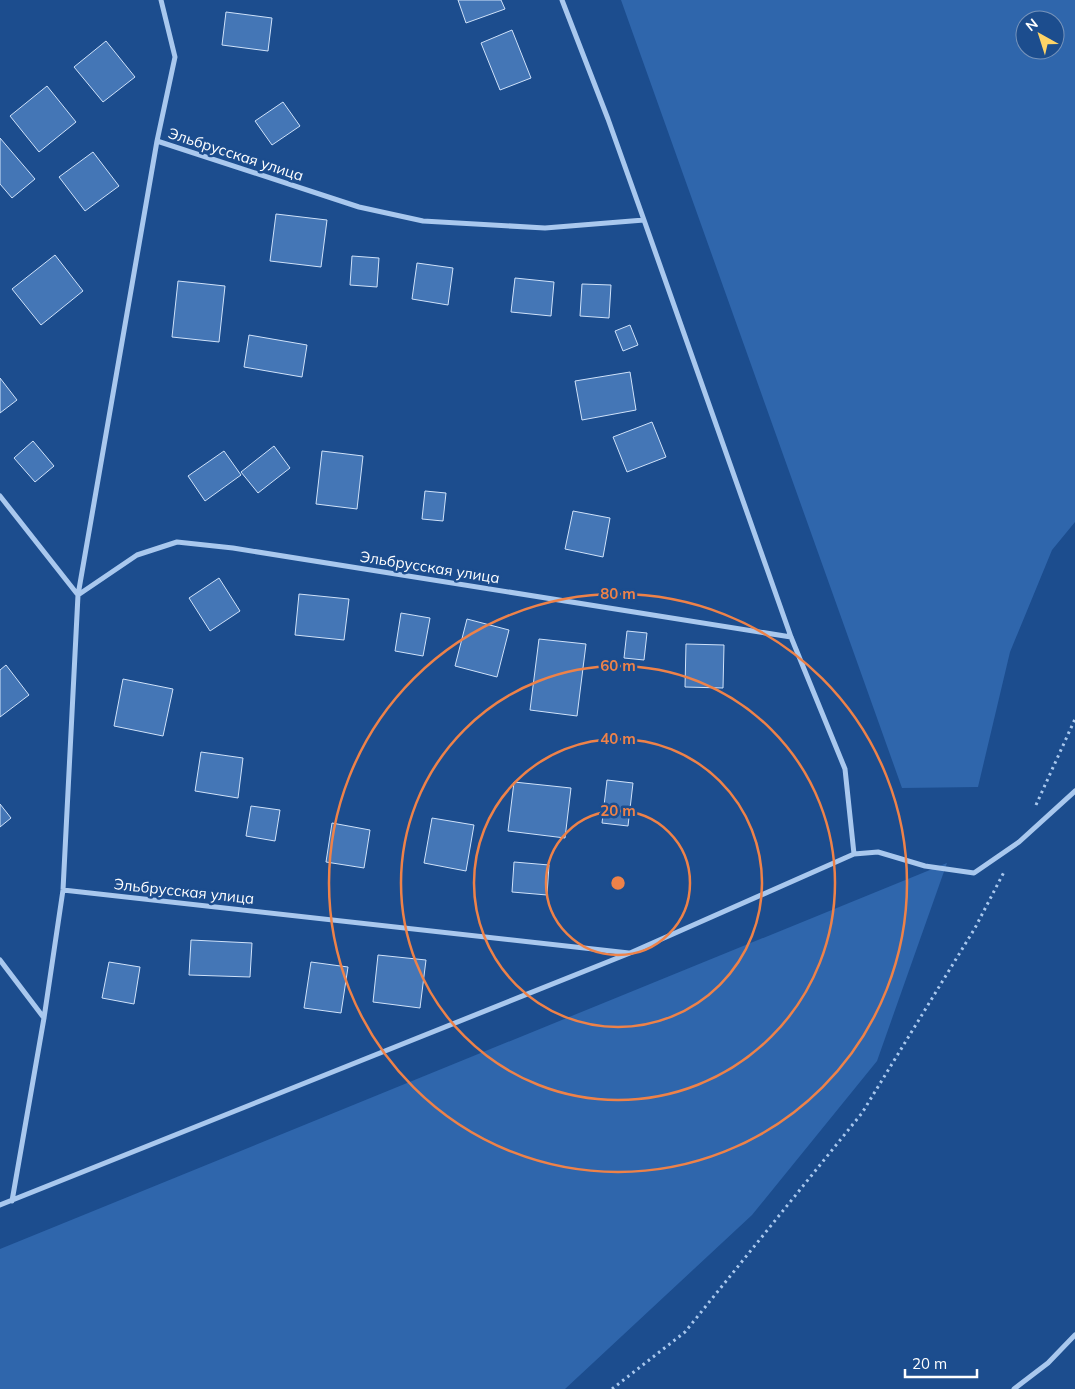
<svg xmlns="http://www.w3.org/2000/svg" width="1075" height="1389" viewBox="0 0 1075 1389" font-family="Mulish,sans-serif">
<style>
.green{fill:#2f66ac;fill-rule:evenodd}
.building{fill:#4476b6;stroke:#cfe2fa}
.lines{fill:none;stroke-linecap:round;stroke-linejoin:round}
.path{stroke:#a9c8ee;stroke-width:3;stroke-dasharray:2.5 4;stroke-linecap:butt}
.minor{stroke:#a9c8ee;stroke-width:5}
.ring{fill:none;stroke:#ee8249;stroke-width:2.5}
.labels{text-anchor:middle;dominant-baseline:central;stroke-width:5;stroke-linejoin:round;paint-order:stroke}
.street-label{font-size:15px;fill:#fff;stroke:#1c4d8e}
.centre{fill:#ee8249;stroke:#1c4d8e;stroke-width:2.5}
.ring-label{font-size:15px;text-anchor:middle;font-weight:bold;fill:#ee8249;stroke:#1c4d8e;stroke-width:5;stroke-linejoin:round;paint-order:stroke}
</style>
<rect width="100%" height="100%" fill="#1c4d8e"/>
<path class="green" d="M621,0H1075V522L1052,550L1010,652L978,787L902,788ZM1025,20H1055V50H1025Z
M947,863L877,1061L752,1215L565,1389H0V1249Z"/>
<path class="building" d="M458,0H501L505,9L466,23Z
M226,12L272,18L268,51L222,45Z
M512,30L531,78L500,90L481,43Z
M106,41L135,77L103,102L74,67Z
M47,86L76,122L39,152L10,116Z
M283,102L300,126L272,145L255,121Z
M0,138L35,179L12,198L0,184Z
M93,152L119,186L85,211L59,177Z
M276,214L327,220L321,267L270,261Z
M55,255L83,291L41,325L12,289Z
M352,256L379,258L377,287L350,285Z
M417,263L453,268L448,305L412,299Z
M515,278L554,282L551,316L511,312Z
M178,281L225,286L219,342L172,337Z
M582,284L611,285L609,318L580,316Z
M630,325L638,345L623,351L615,331Z
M249,335L307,345L302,377L244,367Z
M630,372L636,410L582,420L575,381Z
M0,378L17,400L0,413Z
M652,422L666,457L627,472L613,437Z
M33,441L54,466L35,482L14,458Z
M274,446L290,468L258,493L241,472Z
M224,451L241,475L205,501L188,476Z
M322,451L363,456L357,509L316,504Z
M425,491L446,493L443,521L422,519Z
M573,511L610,518L603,557L565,549Z
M219,578L240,611L210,631L189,598Z
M299,594L349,599L344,640L295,635Z
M401,613L430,618L423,656L395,651Z
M467,619L509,630L497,677L455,666Z
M627,631L647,633L644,660L624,658Z
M539,639L586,644L577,716L530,710Z
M686,644L724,645L723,688L685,687Z
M6,665L29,695L0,717V670Z
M123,679L173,689L163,736L114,726Z
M201,752L243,758L238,798L195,791Z
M607,780L633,783L628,826L602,823Z
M514,782L571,788L565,838L508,831Z
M0,804L11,818L0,827Z
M251,806L280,810L275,841L246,836Z
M432,818L474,825L466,871L424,863Z
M332,823L370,830L364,868L326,862Z
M514,862L549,865L547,895L512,892Z
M191,940L252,943L250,977L189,975Z
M378,955L426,960L420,1008L373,1002Z
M109,962L140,967L134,1004L102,998Z
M311,962L348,967L341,1013L304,1008Z"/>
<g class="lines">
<path class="path" d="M1036,805L1075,719
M612,1389L685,1332L862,1113L975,928L1004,872"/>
<path class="minor" d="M562,0L608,119L644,220
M157,141L175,57L161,0
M0,496L78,595L137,555L177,542L233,548L791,637
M63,890L629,953
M0,960L44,1018
M12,1201L44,1018L63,890L78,595L157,141L359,207L423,221L545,228L644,220L791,637L845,769L854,854
M0,1205L630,953L854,854L878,852L925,866L974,873L1019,842L1075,791
M1014,1389L1048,1363L1075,1335"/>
</g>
<g class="ring">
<circle cx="618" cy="883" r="72"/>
<circle cx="618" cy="883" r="144"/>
<circle cx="618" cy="883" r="217"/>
<circle cx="618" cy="883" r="289"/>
</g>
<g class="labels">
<g class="street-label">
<text transform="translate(236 154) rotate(18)">Эльбрусская улица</text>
<text transform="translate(430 567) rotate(9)">Эльбрусская улица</text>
<text transform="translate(184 891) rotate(6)">Эльбрусская улица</text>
</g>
</g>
<circle cx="618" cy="883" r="8" class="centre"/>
<g class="ring-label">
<text x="618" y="599">80 m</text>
<text x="618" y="671">60 m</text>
<text x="618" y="744">40 m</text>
<text x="618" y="816">20 m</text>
</g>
<g transform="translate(1040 35) rotate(321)"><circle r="24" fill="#1c4d8e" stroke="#7794bb"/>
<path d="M0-4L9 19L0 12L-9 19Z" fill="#fed467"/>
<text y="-8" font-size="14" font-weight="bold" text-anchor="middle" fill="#ffffff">N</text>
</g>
<path d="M905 1369v8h72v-8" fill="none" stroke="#ffffff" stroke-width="2.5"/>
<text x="912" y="1369" font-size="15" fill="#ffffff" stroke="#1c4d8e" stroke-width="4" paint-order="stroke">20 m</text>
</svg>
